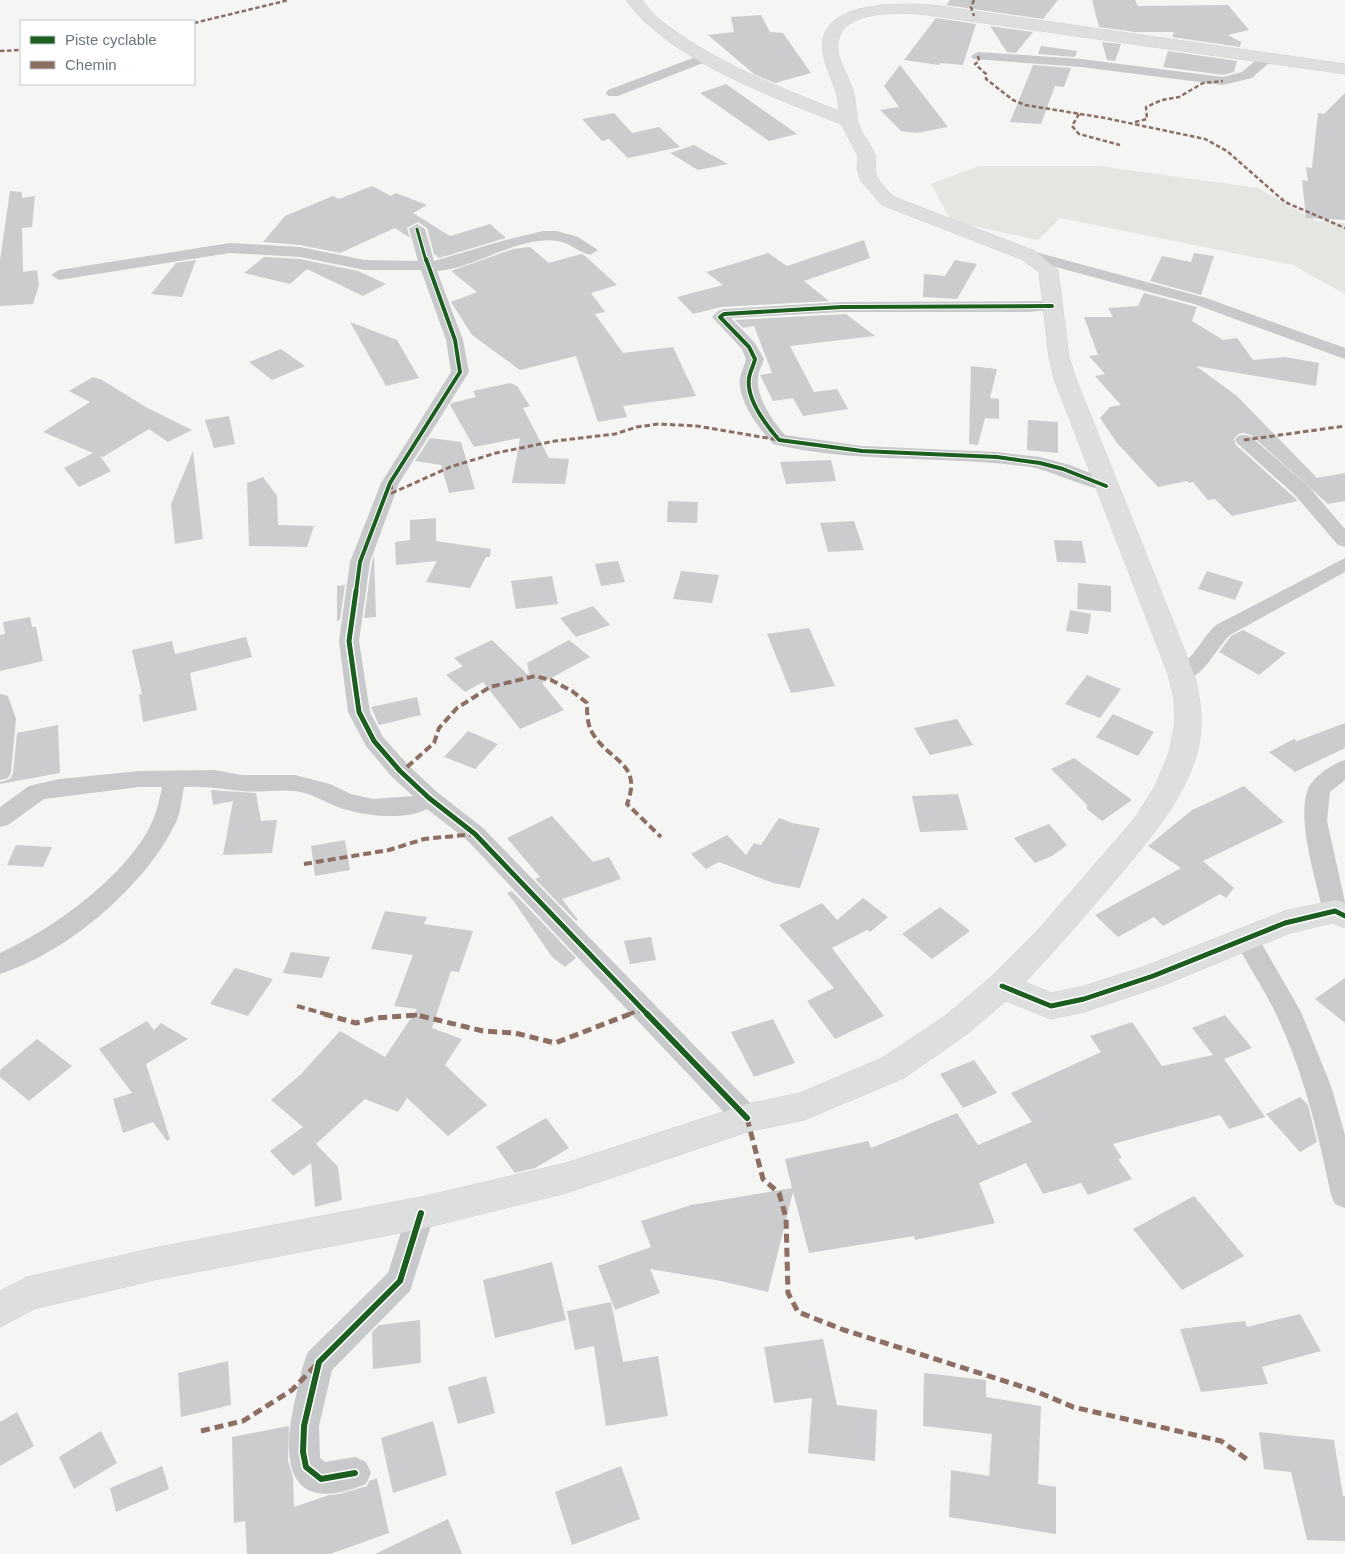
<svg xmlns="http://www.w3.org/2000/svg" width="1345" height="1554" viewBox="0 0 1345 1554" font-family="Helvetica,sans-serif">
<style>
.green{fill:#e4e6e2}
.building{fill:#cbcccd}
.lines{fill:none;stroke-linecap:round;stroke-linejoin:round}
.secondary-casing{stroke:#d1d1d1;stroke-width:1}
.street{fill:#c7c9ca;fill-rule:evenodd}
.secondary{fill:#dddede;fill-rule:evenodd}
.quiet-far3{stroke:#8d6e63;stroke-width:2.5;stroke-dasharray:4.5 2.5;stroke-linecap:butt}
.quiet-far2{stroke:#8d6e63;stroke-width:3;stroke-dasharray:5.5 3;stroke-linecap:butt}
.quiet-far1{stroke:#8d6e63;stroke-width:4;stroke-dasharray:8 4;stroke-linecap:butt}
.quiet{stroke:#8d6e63;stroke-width:5;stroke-dasharray:9 5;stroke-linecap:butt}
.cycleway-far3-casing{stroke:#fff;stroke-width:5}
.cycleway-far2-casing{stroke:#fff;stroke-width:6}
.cycleway-far1-casing{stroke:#fff;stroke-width:8}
.cycleway-casing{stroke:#fff;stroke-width:9}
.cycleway-far3{stroke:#1b5e20;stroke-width:3}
.cycleway-far2{stroke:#1b5e20;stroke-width:4}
.cycleway-far1{stroke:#1b5e20;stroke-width:5}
.cycleway{stroke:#1b5e20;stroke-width:6}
</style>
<rect width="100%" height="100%" fill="#f5f5f4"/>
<path class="green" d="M979,166H1099L1258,188L1316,221L1345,223V294L1293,265L1060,218L1038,240L951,221L931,184Z"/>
<path class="building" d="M950,0H1058L1043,19L946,5Z
M1092,0H1135L1138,6L1228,5L1249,30L1228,35L1241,42L1240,47L1172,37L1174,32H1135L1099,27Z
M761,15L770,32L783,33L811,73L775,83L754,74L708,35L734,32L731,17Z
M936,18L976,24L963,65L940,63L939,65L904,60Z
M990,26L1033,32L1016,53L1007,52Z
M1102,42L1121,44L1115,61L1107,60Z
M1041,46L1077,51L1075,57L1038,54Z
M1168,51L1237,61L1234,72L1223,75L1163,67Z
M900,65L948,127L917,133L901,131L880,110L899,107L884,86Z
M1033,65L1071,68L1064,87L1055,86L1041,124L1010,122Z
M726,84L797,134L769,141L700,93Z
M1345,93V220L1306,218L1302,180L1308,181L1306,167L1312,168L1318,113L1324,114Z
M614,113L632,133L659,127L680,147L628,158L609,139L602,141L582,119Z
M694,145L728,164L698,170L670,153Z
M372,186L391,196L396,193L427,205L413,213L450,236L490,224L506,238L439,258L434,254L427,228L418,222L407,228L410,238L395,228L340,253L300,245L263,242L285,216L333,196L339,199Z
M10,191L22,192V198L35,196L32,227L22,228L23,272L37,270L39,285L33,304L0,306V260Z
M864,240L870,258L804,281L829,301L721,307L693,314L677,297L723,285L706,272L733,264L768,253L787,266Z
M530,247L549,263L581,254L584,255L617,285L591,293L605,312L595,314L623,353L673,347L696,396L623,406L627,417L598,422L576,356L520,370L472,335L451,302L477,292L451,271L513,249Z
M1194,253L1214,256L1201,295L1150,281L1162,256L1191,262Z
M264,257L300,259L358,271L386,284L363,296L307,269L290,284L244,273Z
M196,260L182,297L151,294L176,263Z
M955,260L977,264L957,299L923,297L924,274L945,276Z
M1144,293L1197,307L1192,321L1223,340L1237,338L1253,360L1285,357L1319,363L1316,386L1196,366L1237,396L1317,478L1345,473V501L1328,504L1251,435L1244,433L1238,434L1234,439L1236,445L1298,501L1232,516L1215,499L1208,500L1193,482L1189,483L1187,481L1158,487L1117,443L1100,418L1110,407L1121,405L1095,376L1105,374L1089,356L1098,355L1084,317H1113L1108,308L1138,306Z
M846,314L875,336L790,346L814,392L837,389L848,409L803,416L793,398L773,401L760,375L772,373L754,326L743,328L735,320Z
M350,322L397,340L419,378L386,386Z
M281,349L305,366L272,380L249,362Z
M971,366L997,369L990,398L999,399V419L985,418L978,445L969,444Z
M93,377L102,380L146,407L192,430L168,442L149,429L103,457L100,456L111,471L79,487L64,468L93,453L43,432L90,402L69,391Z
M510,383L517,386L530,406L523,408L549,458L569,459L565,484L512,483L520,438L474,447L450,405L452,403L476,397L473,391Z
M229,416L235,444L214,448L205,420Z
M1028,420L1058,422V453L1027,450Z
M430,438L461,442L475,489L449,493L441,465L415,461Z
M193,451L203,539L175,544L171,504Z
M831,460L836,481L786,484L780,462Z
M263,477L277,496L278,525L314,526L307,547L249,546L247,483Z
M668,501L698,502L697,523L667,522Z
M436,518V541L491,549L490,557H486L470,588L426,582L437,561L396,565L395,542L410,540V520Z
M854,521L864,550L828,552L820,523Z
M1054,540L1082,541L1086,563L1057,562Z
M374,555L376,617L364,618L372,562Z
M618,561L625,582L601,586L595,564Z
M681,571L719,575L712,603L673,599Z
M1207,571L1243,582L1235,600L1198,589Z
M552,576L558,604L516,609L511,581Z
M1078,583L1111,586V612L1077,609Z
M345,585L340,620L337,621V586Z
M593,606L610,625L576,637L560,618Z
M1070,610L1091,614L1088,634L1066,631Z
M30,617L32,627H36L43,661L0,671V635L5,634L3,622Z
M809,628L835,686L791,693L767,634Z
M1243,630L1286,653L1259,675L1219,652L1231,636Z
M246,637L252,657L190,673L197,710L143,722L139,695L142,694L132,650L172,641L175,654Z
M492,640L530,677L527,663L569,640L590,657L542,683L564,710L520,729L483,682L465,692L446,675L463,666L454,658Z
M1087,675L1121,689L1100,718L1065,704Z
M417,697L421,715L379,725L371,707Z
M1113,714L1154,732L1138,756L1096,737Z
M957,719L973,745L930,755L914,728Z
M1345,723V748L1295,772L1269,752L1294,739L1297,741Z
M58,725L60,773L0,784V782L10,779L13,773L17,733Z
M468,731L498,744L475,769L444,757Z
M1074,758L1132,800L1102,821L1087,809V805L1051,769Z
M1244,786L1284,822L1203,861L1234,888L1226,898L1220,894L1163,926L1154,917L1118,937L1095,915L1181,868L1148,846L1192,810Z
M211,790L256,793L261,821L277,820L272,853L223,855L233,801L213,805Z
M958,794L968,830L920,832L912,796Z
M552,816L593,862L609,857L621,879L562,899L578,920L576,921L535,879L540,877L507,838Z
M779,818L792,823L820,828L800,888L773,883L719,862L706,869L691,854L727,835L746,855L754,843L761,845Z
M1049,824L1067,845L1052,856L1035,863L1014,838Z
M345,840L350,870L315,876L311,846Z
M16,845L52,847L43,867L7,865Z
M512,891L576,958L565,967L552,957L515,903L507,893Z
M863,898L888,917L870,932L867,930L832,948L884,1016L835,1039L807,1001L834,988L779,925L822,903L837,920Z
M940,907L970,931L932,959L902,934Z
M385,911L427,917L424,924L473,931L459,972L451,971L432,1028L462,1039L445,1065L487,1105L448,1136L407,1098L398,1112L365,1099L316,1144L338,1167L342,1200L315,1207L311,1163L293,1176L270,1151L303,1127L271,1100L301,1074L340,1031L385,1057L417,1009L394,1006L413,955L371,949Z
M651,937L656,960L630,964L624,941Z
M291,952L330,957L322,978L283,973Z
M235,968L273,979L248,1016L210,1004Z
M1345,978V1023L1315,999Z
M1225,1015L1252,1048L1224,1059L1265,1117L1229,1129L1220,1115L1113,1144L1122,1158L1118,1159L1132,1179L1088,1195L1081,1183L1043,1194L1026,1163L979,1183L995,1223L915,1240L914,1236L809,1253L793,1192L768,1292L716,1280L650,1269L660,1293L615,1310L598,1266L651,1247L641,1221L691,1205L792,1188L785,1159L868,1141L871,1148L957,1113L978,1145L1032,1122L1011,1093L1101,1052L1090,1036L1132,1022L1162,1066L1213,1055L1192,1028Z
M773,1019L795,1063L754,1077L731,1032Z
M147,1021L154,1030L161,1023L188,1039L146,1064L170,1139L167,1141L153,1122L123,1133L113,1099L132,1093L99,1049Z
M37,1039L72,1066L29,1101L0,1077V1070Z
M974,1060L997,1093L963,1108L940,1074Z
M1300,1097L1308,1105L1317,1142L1300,1152L1266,1114Z
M546,1118L569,1148L535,1168L515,1173L496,1147Z
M1194,1196L1244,1256L1182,1290L1133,1229Z
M552,1262L566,1320L495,1338L483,1280Z
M611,1302L623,1362L658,1356L668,1416L606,1426L594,1346L575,1350L567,1311Z
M1300,1314L1321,1351L1262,1367L1268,1384L1201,1392L1180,1329L1245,1321L1247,1327Z
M420,1320L421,1363L373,1369L372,1332L379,1325Z
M823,1339L837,1405L877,1410L875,1461L808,1453L812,1398L774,1403L764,1347Z
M228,1361L231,1405L181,1417L178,1373Z
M924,1373L986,1380V1397L1041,1406L1038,1484L1056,1487V1534L949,1517L951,1470L989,1476L992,1434L923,1426Z
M486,1376L495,1413L458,1424L448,1387Z
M17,1412L34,1446L0,1466V1422Z
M433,1421L447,1475L393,1493L381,1438Z
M289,1426L288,1460L293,1477L294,1507L329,1495L339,1494L367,1486L369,1481L377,1478L389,1533L330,1554H247L245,1521L234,1523L232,1437Z
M101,1431L117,1463L74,1489L59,1457Z
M1259,1432L1334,1440L1343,1496H1345V1541L1307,1540L1291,1472L1264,1469Z
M162,1466L169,1489L116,1512L110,1488Z
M621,1466L640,1519L572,1545L555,1492Z
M448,1519L462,1554H375Z"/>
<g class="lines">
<g class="secondary-casing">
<path id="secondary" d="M626,0H642C648,7 653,15 660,20C712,61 778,87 839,111C839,89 826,73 823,52C815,0 901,3 932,5L1345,64V74L920,14C898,13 853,11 841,33C830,54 850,75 854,95C857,106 855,117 860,128C864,137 872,146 875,155C877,162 873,169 877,177C881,185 888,191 894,197L1035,251L1058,270L1069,357L1076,379L1194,674C1201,700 1204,726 1197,753C1183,803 1145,844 1113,883C1084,917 1056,950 1025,982L1052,993L1084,986L1143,967L1285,911L1335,900L1345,903V928L1332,923L1290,933L1164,985L1084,1012L1051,1019L1006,1001L967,1034L904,1078L804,1120L747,1132L566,1193L421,1229L154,1280L34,1309L0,1327V1291L27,1277L154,1248L421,1197L566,1163L747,1104L800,1093L882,1058L945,1016L991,977L1037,931L1135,818L1155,786L1169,753L1175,722L1174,698L1168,674L1054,379L1049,357L1039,272L1021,259L882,205L861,181L857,169L858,156L841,124C775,98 667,59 626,0Z"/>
</g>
<path class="street" d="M978,52L1081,59L1223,77L1242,72L1261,56H1271L1273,59L1252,78L1223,85L1081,67L973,59L971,56Z
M706,53L713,57L711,60L618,96H608L606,93L608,90Z
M417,224L425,229L434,261L502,241L543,231H557L578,237L598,250L590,255C578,252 570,243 558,241C518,235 475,269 437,271L463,340L469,372L399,483L370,562L359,641L370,712L383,737L408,765L437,792L483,828L757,1110L760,1118L757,1126L747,1130L737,1126L467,840L427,809C405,821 361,816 338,807C323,801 310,793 295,791C277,789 259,793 241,791C221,789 205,786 184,787C182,797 181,810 177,820C147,885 68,952 0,974V953C52,929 116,883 146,834C155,819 159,803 162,787H139L44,799L8,825L0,827V807L29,786L37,784L60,779L139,771L214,770L242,775H295L330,784L351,794L373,799L413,796L392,777L366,746L348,712L339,641L350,562L381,483L451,372L446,340L421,270H365L300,257L230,253L59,280L51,275L59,270L230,243L300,247L365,260L418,261L409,229Z
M1028,250L1206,298L1345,348V359L1194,304L1022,258L1020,255L1022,252Z
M1052,301L1058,303L1060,306L1058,309L1029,312H842L731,318L755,343L764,359C762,366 758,372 758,378C756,398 773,421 785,435L862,446L997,452L1040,457L1070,465L1113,482L1115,486L1113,490C1098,494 1051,470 1030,467C945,455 855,464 773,444C759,428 737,400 740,378C741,371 745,365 746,359L742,349L712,317L718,311L724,309L842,302Z
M1244,435L1250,436L1309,487L1345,529V547L1338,545L1295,495L1238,444L1235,440L1238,436Z
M1345,558V572L1230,635C1214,650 1200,687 1174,679L1170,674C1176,666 1185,663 1191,656C1200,646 1205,635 1216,625Z
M0,694L8,696L16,719L11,772L8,778L0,780Z
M1345,760V780L1330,792L1327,821L1345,902L1344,918L1335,920L1326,918L1323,911C1316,880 1295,816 1309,787C1314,776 1334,763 1345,760Z
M1246,929L1255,932L1301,1012L1331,1086L1345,1135V1208L1335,1204L1331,1195C1318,1132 1303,1070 1275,1012C1263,987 1247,964 1234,939L1237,932Z
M421,1200L431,1204L435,1213L410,1291L332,1370L319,1426L320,1458L325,1462L355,1457L366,1462L371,1473L366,1484C284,1518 281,1457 296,1396C299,1381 302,1366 308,1352L388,1273L407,1213L411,1204Z"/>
<use href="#secondary" class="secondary"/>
<path class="quiet-far3" d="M974,0L971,7L974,16
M194,23L289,0
M0,51L21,50
M978,56L979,61L975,64L986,74V79L1013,100L1025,105L1105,118L1205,139L1227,151L1285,202L1345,228
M1079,114L1072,126L1079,134L1120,145
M1135,122L1147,119L1146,107L1162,100L1179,97L1203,83L1223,81"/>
<path class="quiet-far2" d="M1244,440L1345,426
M391,484L392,493L450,467L496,453L555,441L615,434L637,427L658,424L697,426L779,440"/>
<path class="quiet-far1" d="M398,775L434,743L439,728L457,708L490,687L535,676L551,680L572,691L587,703C587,713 587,725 593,734C610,762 643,763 627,804L661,837
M304,864L389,850L424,839L475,834
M297,1006L329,1015
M415,1015H417
M627,1015L643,1009"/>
<path class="quiet" d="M324,1014L356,1023L376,1018L417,1015L483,1031L515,1033L555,1043L630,1014
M747,1118L763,1179L779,1193L786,1218L788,1293L798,1312L844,1330L1033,1390L1073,1407L1221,1441L1248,1460
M201,1431L243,1421L292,1390L317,1364"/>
<g class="cycleway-far3-casing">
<path id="cycleway-far3" d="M417,229L426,261"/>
</g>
<g class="cycleway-far2-casing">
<path id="cycleway-far2" d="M1052,306L842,307L724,314L720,317L749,347L755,359C754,365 750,371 749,378C746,399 766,425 779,440L862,451L997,457L1040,463L1063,469L1106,486
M356,592L360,562L390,483L460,372L455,340L426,259"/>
</g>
<g class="cycleway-far1-casing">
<path id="cycleway-far1" d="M356,591L349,641L359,712L374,741L400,771L429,798L475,834L648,1015
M1002,986L1051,1006L1084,999L1153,976L1285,923L1335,911L1345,916"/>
</g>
<g class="cycleway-casing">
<path id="cycleway" d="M647,1014L747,1118
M355,1473L321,1479L306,1467L303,1452L304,1426L319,1362L400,1281L421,1213"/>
</g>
<use href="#cycleway-far3" class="cycleway-far3"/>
<use href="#cycleway-far2" class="cycleway-far2"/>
<use href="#cycleway-far1" class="cycleway-far1"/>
<use href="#cycleway" class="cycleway"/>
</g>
<rect x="20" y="20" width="175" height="65" fill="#ffffff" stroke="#c3c9cc"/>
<rect x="30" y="36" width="25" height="8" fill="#1b5e20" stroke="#c3c9cc"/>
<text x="65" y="45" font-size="15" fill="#687780">Piste cyclable</text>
<rect x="30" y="61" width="25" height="8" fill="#8d6e63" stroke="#c3c9cc"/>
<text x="65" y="70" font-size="15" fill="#687780">Chemin</text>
</svg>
